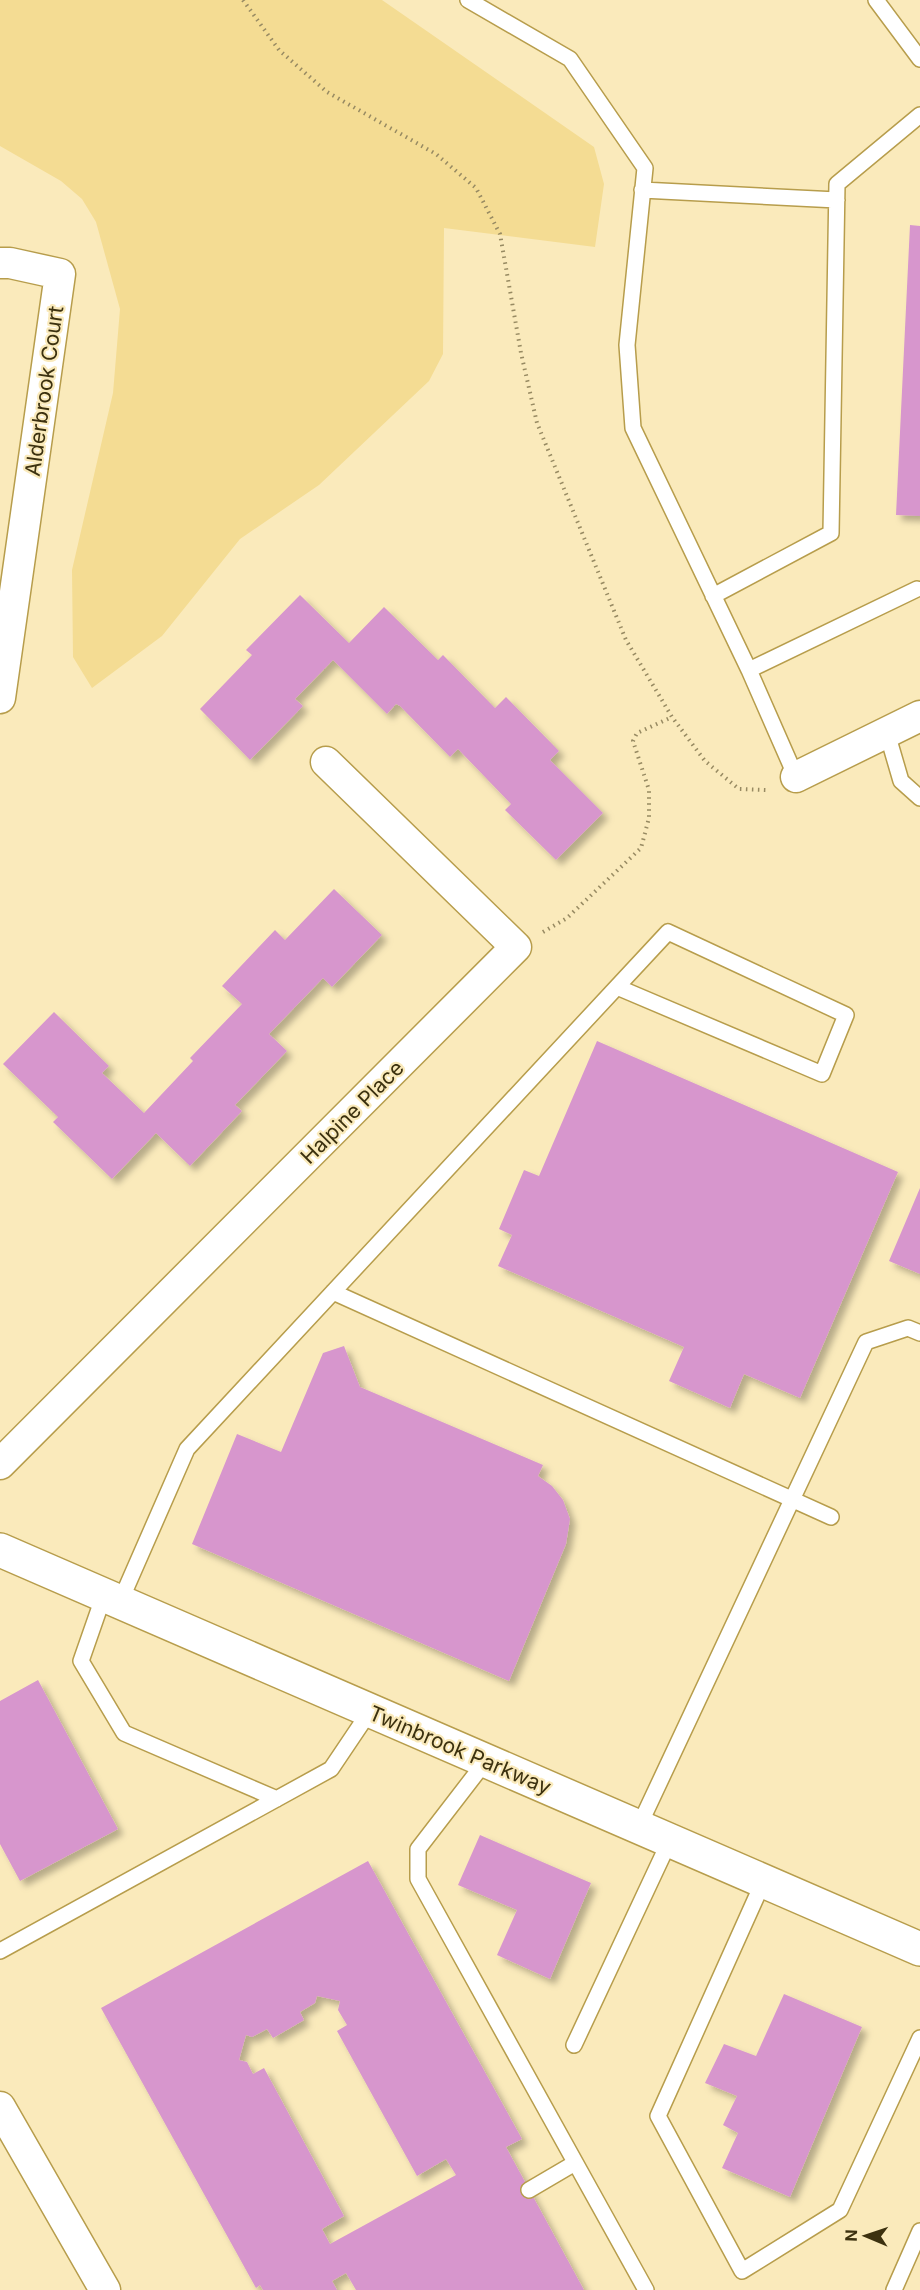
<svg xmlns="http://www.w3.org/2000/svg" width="920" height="2290" viewBox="0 0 920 2290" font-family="Inter,sans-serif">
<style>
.green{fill:#f4dc93}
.building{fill:#d796cd;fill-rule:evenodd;filter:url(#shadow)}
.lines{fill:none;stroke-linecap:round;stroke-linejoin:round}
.service-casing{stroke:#b79d4c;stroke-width:18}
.minor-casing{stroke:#b79d4c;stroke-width:33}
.secondary-casing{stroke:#b79d4c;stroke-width:36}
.path{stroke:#978a62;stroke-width:4;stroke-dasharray:1.5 4.5;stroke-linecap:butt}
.service{stroke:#fff;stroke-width:15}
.minor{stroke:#fff;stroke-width:30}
.secondary{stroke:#fff;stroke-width:33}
.labels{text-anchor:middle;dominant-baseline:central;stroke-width:4.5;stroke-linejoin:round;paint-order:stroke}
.street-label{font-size:21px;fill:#3c310f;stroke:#faeabb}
</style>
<defs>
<filter id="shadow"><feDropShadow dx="5.5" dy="5.5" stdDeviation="3" flood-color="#0004"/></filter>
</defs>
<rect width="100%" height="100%" fill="#faeabb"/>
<path class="green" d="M0,0H382L594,147L604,184L595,247L444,228L443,354L429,381L319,485L240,539L162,636L92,688L73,657L72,570L113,393L120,309L96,222L82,199L61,181L0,146Z"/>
<path class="building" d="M910,225L920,226V516L896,515Z
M300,595L349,643L384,607L438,660L443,655L495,708L506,697L559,751L550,760L603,813L556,860L505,810L511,804L458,749L450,757L400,706L396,704L387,714L333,660L295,699L303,706L250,760L200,709L252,655L246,650Z
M334,889L382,935L332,987L323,978L269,1034L287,1051L235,1105L242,1111L190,1166L156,1133L112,1179L53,1122L58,1117L3,1064L54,1012L109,1066L102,1073L144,1113L193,1061L190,1058L242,1004L222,986L275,930L285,940Z
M597,1041L898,1172L800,1398L744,1374L730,1408L669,1381L684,1347L498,1266L512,1235L499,1229L524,1170L539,1176Z
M920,1188V1274L889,1261Z
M344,1346L360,1387L543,1465L538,1476L552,1486L563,1500L570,1519L566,1544L509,1681L192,1544L237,1434L281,1452L323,1353Z
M38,1680L118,1829L20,1881L0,1844V1701Z
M480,1835L591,1883L550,1979L497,1955L517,1910L458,1885Z
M368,1861L522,2139L506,2147L584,2290H356L346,2273L332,2281L337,2290H263L260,2285L256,2288L101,2008ZM317,1996L340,2001L338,2010L347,2025L337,2031L417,2176L446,2159L456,2175L330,2244L322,2229L344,2216L264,2068L253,2074L247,2062L239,2060L246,2035L252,2037L267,2029L273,2038L304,2020L300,2012L315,2003Z
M784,1994L862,2027L790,2197L722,2168L738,2133L723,2125L737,2096L705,2083L724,2044L756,2056Z"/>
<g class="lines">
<g class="service-casing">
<path id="service" d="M468,0L570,59L645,168L627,345L633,428L749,670
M876,0L920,59
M642,190L837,200
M713,596L831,533L837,184L920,115
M887,733L901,781L920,798
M796,777L749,670L917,589
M333,1292L831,1517
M104,1595L81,1661L124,1733L277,1799
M120,1602L187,1449L668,932L846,1015L822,1074L617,987
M485,1762L418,1849V1879L646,2290
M639,1826L866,1342L908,1328L920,1333
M764,1880L658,2116L742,2271L840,2210L920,2038
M0,1951L331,1769L370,1711
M574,2045L670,1840
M529,2190L575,2163
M894,2290L920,2231"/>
</g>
<g class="minor-casing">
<path id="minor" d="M0,263H10L60,274L0,698
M796,777L920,716
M0,1464L516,947L326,762
M0,2107L105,2290"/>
</g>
<g class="secondary-casing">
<path id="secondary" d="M0,1550L920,1949"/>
</g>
<path class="path" d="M243,0L279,50L327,92L436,154L476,188L500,234L521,353L537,423L626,640L672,717L705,761L739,789L766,790
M543,932L567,918L641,848L649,818V790L633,741L637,733L672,717"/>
<use href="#service" class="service"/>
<use href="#minor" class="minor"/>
<use href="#secondary" class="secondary"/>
</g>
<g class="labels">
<g class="street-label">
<text transform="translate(44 391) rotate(-82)">Alderbrook Court</text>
<text transform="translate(352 1112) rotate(-45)">Halpine Place</text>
<text transform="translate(460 1750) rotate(23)">Twinbrook Parkway</text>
</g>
</g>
<g transform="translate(866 2236) rotate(272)" stroke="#faeabb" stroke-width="4.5" paint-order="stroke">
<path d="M0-4.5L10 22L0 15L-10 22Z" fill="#3c310f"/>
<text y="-9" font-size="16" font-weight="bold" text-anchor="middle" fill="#3c310f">N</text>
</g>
</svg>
